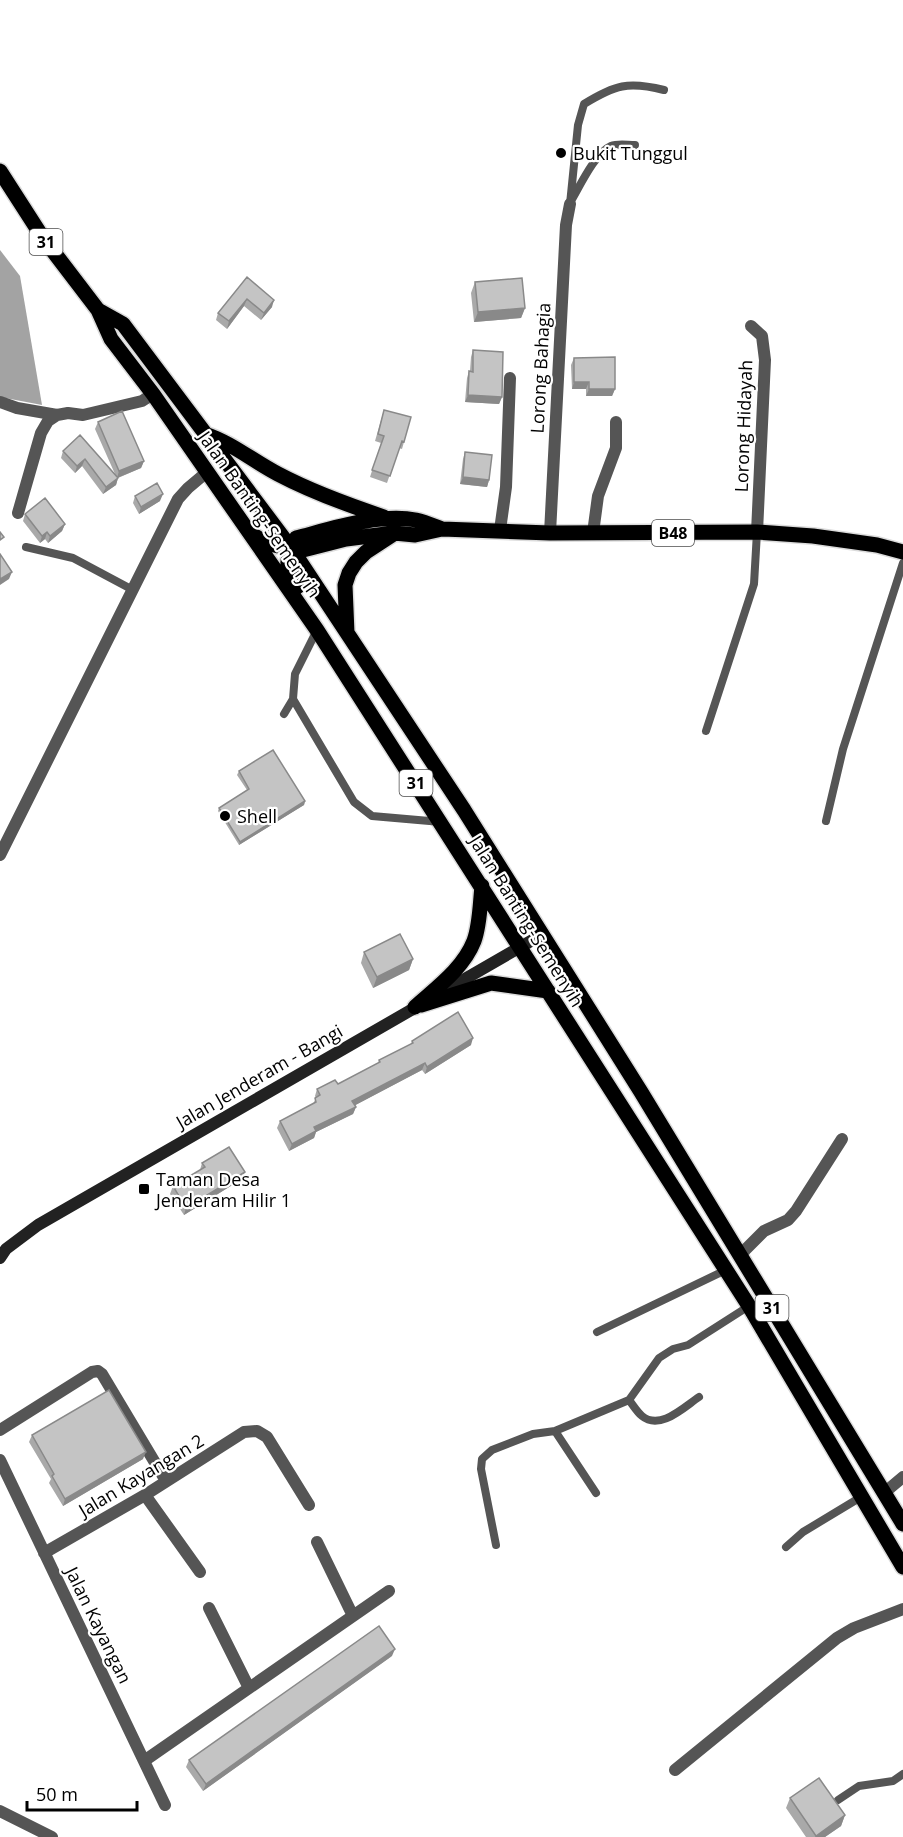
<svg xmlns="http://www.w3.org/2000/svg" width="903" height="1837" viewBox="0 0 903 1837" font-family="'Open Sans',sans-serif">
<style>
.water{fill:#a3a3a3}
.lines{fill:none;stroke-linecap:round;stroke-linejoin:round}
.primary-casing{stroke:#dbdbdb;stroke-width:18}
.service{stroke:#555;stroke-width:8}
.minor{stroke:#555;stroke-width:12}
.secondary{stroke:#222;stroke-width:12}
.primary{stroke:#000;stroke-width:15}
.wall{fill:#a9a9a9}
.shaded-wall{fill:#898989}
.building{fill:#c4c4c4;stroke:#898989;stroke-width:1.5}
.poi-dot{fill:#000;stroke:#fff;stroke-width:2}
.labels{text-anchor:middle;dominant-baseline:central;stroke-width:4.5;stroke-linejoin:round;paint-order:stroke}
.shield{fill:#fff;stroke:#4c4c4c;stroke-width:1.5}
.shield-label{font-size:16px;font-weight:bold;fill:#000}
.poi-label{font-size:18px;fill:#000;stroke:#fff;text-anchor:start}
.street-label{font-size:18px;fill:#000;stroke:#fff}
</style>
<rect width="100%" height="100%" fill="#fff"/>
<path class="water" d="M0,250L20,276L42,405L0,397Z"/>
<g class="lines">
<g class="primary-casing">
<path id="primary" d="M0,171L43,238L98,310L111,339L153,394L317,630L749,1306L903,1567
M98,310L123,324L291,548L464,810L641,1092L903,1524
M205,434C232,443 253,461 278,474C312,492 348,505 384,517
M253,535L266,543L299,551L346,539L394,533L415,535L442,529L550,533L757,532L813,536L877,545L903,552
M297,587C285,566 285,560 296,538C331,529 379,513 416,520C425,522 434,526 442,529
M347,633L345,585L349,573L356,562L366,552L392,535
M421,1005L491,983L548,991
M415,1007C436,988 463,969 474,941C480,925 480,904 482,886"/>
</g>
<path class="service" d="M571,201C580,186 595,153 611,146C618,143 627,145 635,145
M570,204L578,125L584,104C615,85 628,81 664,90
M26,547L73,558L133,590
M293,699L354,802L372,816L441,822
M284,714L293,699L295,674L317,630
M706,731L754,584L757,532
M826,821L843,749L903,563
M597,1332L726,1270
M629,1400C633,1405 637,1412 642,1416C660,1431 684,1407 699,1397
M555,1431L596,1493
M496,1545L481,1469L482,1459L492,1450L533,1434L555,1431L629,1400L659,1358L673,1349L688,1345L749,1306
M786,1547L803,1532L861,1497
M838,1800L859,1786L893,1781L903,1774"/>
<path class="minor" d="M751,326L762,336L765,360L757,532
M0,402L17,408L57,415L68,413L83,415L142,401L153,394
M18,513L41,433L48,421L57,415
M500,530L506,487L510,378
M550,533L566,225L570,204
M593,533L598,496L616,448V422
M0,855L178,499L188,488L207,472
M740,1255L764,1231L788,1220L796,1211L842,1139
M0,1430L92,1372L98,1371L102,1374L166,1481
M0,1460L165,1805
M884,1493L903,1477
M145,1495L200,1572
M317,1542L353,1616
M44,1553L145,1495L244,1432L257,1431L267,1437L309,1505
M209,1608L249,1688
M144,1761L389,1591
M675,1770L837,1638L854,1628L903,1609
M0,1811L52,1837"/>
<path class="secondary" d="M0,1258L6,1249L38,1225L543,934"/>
<use href="#primary" class="primary"/>
</g>
<path class="wall" d="M247,277L272,307L261,320L244,306L227,329L216,320L218,313Z
M475,282L525,308L521,318L474,322L471,293Z
M473,350L502,397L499,404L465,402L467,378L469,371H470L471,357Z
M574,358L615,389L612,396H586V389H572L571,365Z
M384,410L404,442L402,449L399,448L387,483L370,477L381,443L375,441Z
M98,422L144,461L141,468L118,478L116,485L103,494L82,466L75,473L61,458L63,451L80,435L115,474L95,429Z
M465,452L489,480L487,487L460,484L463,459Z
M135,496L160,501L139,514L133,503Z
M25,514L65,524L62,531L48,543L45,539L40,543L23,521Z
M239,771L305,801L304,805L239,845L218,811L219,808L247,790L237,775Z
M364,952L413,959L409,970L373,988L361,963Z
M412,1041L471,1045L425,1074L422,1070L355,1105L356,1107L353,1114L316,1132L314,1138L289,1151L277,1128L280,1121L313,1104L316,1098L315,1096L317,1089L338,1084L378,1063L379,1060L411,1044Z
M202,1163L242,1179L184,1215L170,1194L173,1186L200,1170Z
M32,1435L143,1459L63,1506L49,1483L51,1479L29,1442Z
M392,1656L203,1791L186,1767L189,1760Z
M790,1798L845,1815L841,1826L825,1837H806L786,1808Z"/>
<path class="shaded-wall" d="M247,299L244,306L227,329L229,321Z
M274,300L272,307L261,320L264,313Z
M525,308L521,318L474,322L478,312Z
M574,382H589L586,389H572Z
M589,389H615L612,396H586Z
M468,395L502,397L499,404L465,402Z
M85,459L82,466L75,473L77,466Z
M144,461L141,468L117,478L119,471Z
M463,477L489,480L487,487L460,484Z
M118,478L116,485L103,494L106,487Z
M163,494L160,501L139,514L141,507Z
M65,524L62,531L48,543L50,536Z
M47,532L45,539L40,543L42,536Z
M12,572L9,579L0,585V579Z
M305,801L304,805L239,845L240,842Z
M413,959L409,970L373,988L377,977Z
M473,1038L471,1045L425,1074L427,1067Z
M425,1063L422,1070L350,1108L352,1101Z
M356,1107L353,1114L316,1132L314,1138L289,1151L292,1144L314,1127Z
M245,1172L242,1179L184,1215L186,1208Z
M146,1452L143,1459L63,1506L65,1499Z
M395,1649L392,1656L203,1791L206,1784Z
M845,1815L841,1826L825,1837H815L816,1836Z"/>
<path class="building" d="M247,277L274,300L264,313L247,299L229,321L218,313Z
M522,278L525,308L478,312L475,282Z
M473,350L503,352L502,397L468,395L469,371L473,372Z
M615,357V389H589V382H574V358Z
M384,410L411,417L404,442L402,441L390,476L372,470L384,436L378,434Z
M122,411L144,461L119,471L98,422Z
M80,435L118,478L106,487L85,459L77,466L63,451Z
M465,452L492,455L489,480L463,477Z
M157,483L163,494L141,507L135,496Z
M45,498L65,524L50,536L47,532L42,536L25,514Z
M0,532L4,537L0,540Z
M0,554L12,572L0,579Z
M273,750L305,801L240,842L219,808L249,789L239,771Z
M400,934L413,959L377,977L364,952Z
M458,1012L473,1038L427,1067L425,1063L352,1101L356,1107L314,1127L316,1131L292,1144L280,1121L316,1102L315,1098L320,1095L317,1089L335,1080L338,1084L380,1062L379,1060L413,1043L412,1041Z
M229,1147L245,1172L186,1208L173,1186L205,1167L202,1163Z
M109,1390L146,1452L65,1499L52,1476L54,1474L32,1435Z
M379,1626L395,1649L206,1784L189,1760Z
M819,1778L845,1815L816,1836L790,1798Z"/>
<g class="poi-dot">
<circle cx="561" cy="153" r="6"/>
<circle cx="225" cy="816" r="6"/>
<rect x="138" y="1183" width="12" height="12" rx="3"/>
</g>
<g class="labels">
<g class="shield">
<rect x="29.5" y="229" width="33" height="26" rx="4.5"/>
<rect x="652" y="520" width="42" height="26" rx="4.5"/>
<rect x="399.5" y="770" width="33" height="26" rx="4.5"/>
<rect x="755.5" y="1295" width="33" height="26" rx="4.5"/>
</g>
<g class="shield-label">
<text x="46" y="242">31</text>
<text x="673" y="533">B48</text>
<text x="416" y="783">31</text>
<text x="772" y="1308">31</text>
</g>
<g class="poi-label">
<text x="573" y="153">Bukit Tunggul</text>
<text x="237" y="816">Shell</text>
<text x="156" y="1179">Taman Desa<tspan x="156" dy="21">Jenderam Hilir 1</tspan></text>
</g>
<g class="street-label">
<text transform="translate(540 368) rotate(-87)">Lorong Bahagia</text>
<text transform="translate(743 426) rotate(-88)">Lorong Hidayah</text>
<text transform="translate(260 514) rotate(55)">Jalan Banting-Semenyih</text>
<text transform="translate(527 921) rotate(58)">Jalan Banting-Semenyih</text>
<text transform="translate(259 1076) rotate(-30)">Jalan Jenderam - Bangi</text>
<text transform="translate(141 1475) rotate(-31)">Jalan Kayangan 2</text>
<text transform="translate(99 1625) rotate(64)">Jalan Kayangan</text>
</g>
</g>
<path d="M27 1801v9h110v-9" fill="none" stroke="#000000" stroke-width="3"/>
<text x="36" y="1801" font-size="18" fill="#000000" stroke="#ffffff" stroke-width="4.5" paint-order="stroke">50 m</text>
</svg>
